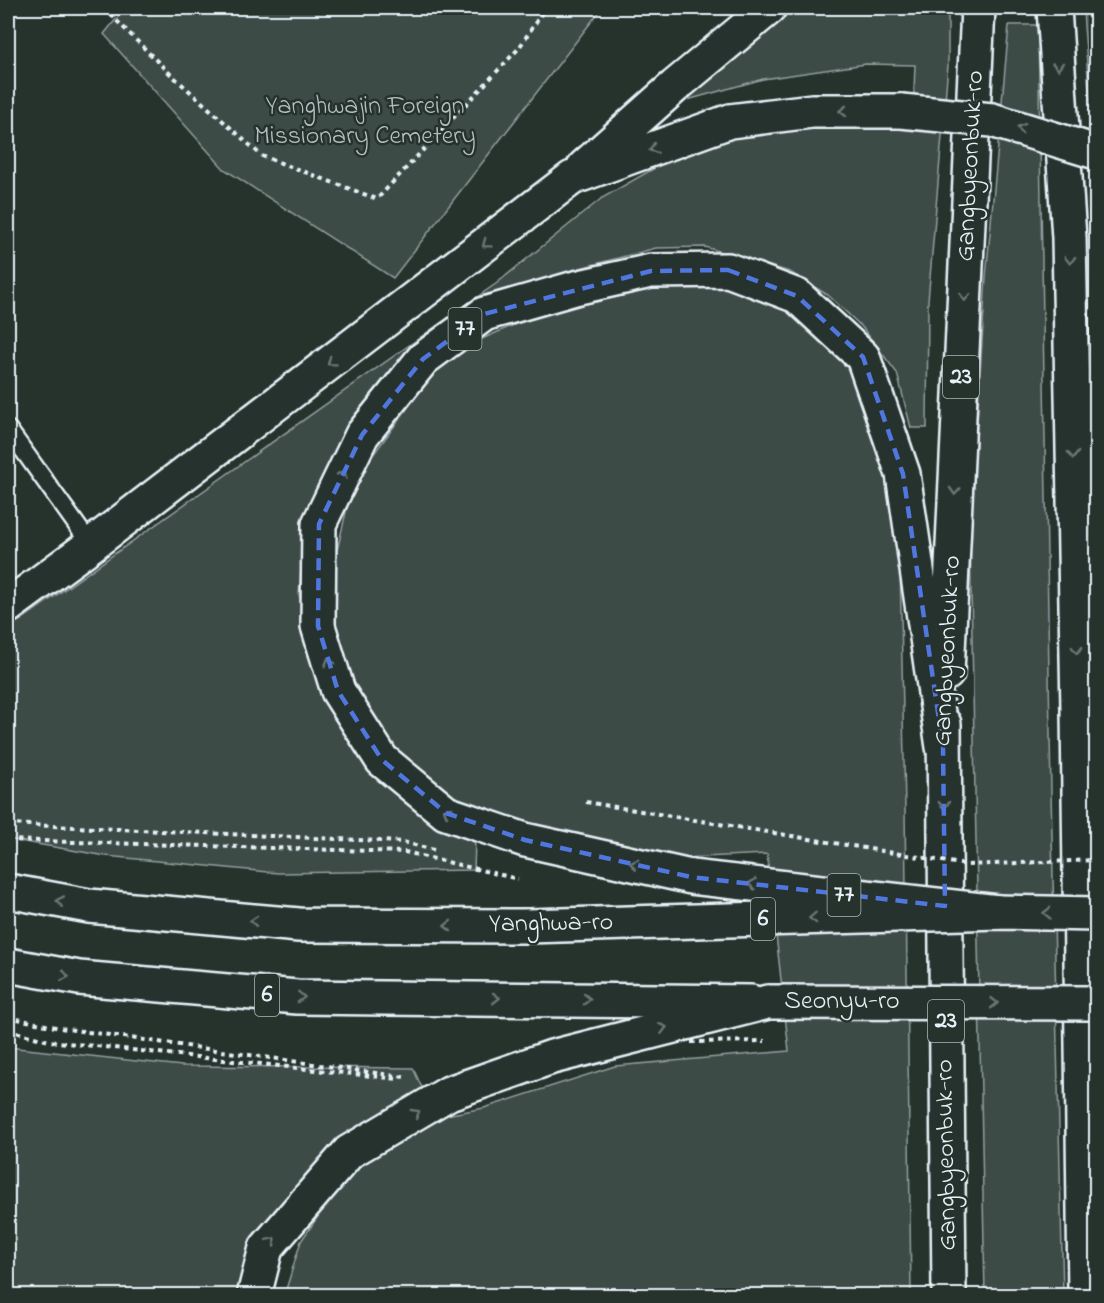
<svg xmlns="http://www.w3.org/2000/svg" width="1104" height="1303" viewBox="0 0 1104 1303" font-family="'Indie Flower',sans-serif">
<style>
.green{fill:#3e4b47;stroke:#939ea0;stroke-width:1.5}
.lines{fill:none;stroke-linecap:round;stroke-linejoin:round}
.service-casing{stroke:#e8f1f8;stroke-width:21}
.primary-casing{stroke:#e8f1f8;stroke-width:38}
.trunk-casing{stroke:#e8f1f8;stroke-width:38}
.path{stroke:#e8f1f8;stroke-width:4;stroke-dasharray:4.5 4.5;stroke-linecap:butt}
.service{stroke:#26332d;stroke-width:16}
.primary{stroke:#26332d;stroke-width:33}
.trunk{stroke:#26332d;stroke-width:33}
.primary-bridge-casing{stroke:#e8f1f8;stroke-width:38;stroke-linecap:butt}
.trunk-bridge-casing{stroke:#e8f1f8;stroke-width:38;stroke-linecap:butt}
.path-bridge{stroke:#e8f1f8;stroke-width:4;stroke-dasharray:4.5 4.5;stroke-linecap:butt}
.primary-bridge{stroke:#26332d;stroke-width:33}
.trunk-bridge{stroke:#26332d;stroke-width:33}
.oneway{stroke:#6a7674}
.marked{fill:none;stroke:#5077e0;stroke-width:4.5;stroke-dasharray:12 8;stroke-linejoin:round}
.labels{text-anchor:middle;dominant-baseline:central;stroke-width:5;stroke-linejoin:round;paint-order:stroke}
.shield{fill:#26332d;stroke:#aeb8bb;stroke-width:1.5}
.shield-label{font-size:24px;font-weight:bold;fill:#e8f1f8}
.park-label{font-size:26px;fill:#b5bfc3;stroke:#26332d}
.street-label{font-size:26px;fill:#e8f1f8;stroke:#26332d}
</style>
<rect width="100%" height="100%" fill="#26332d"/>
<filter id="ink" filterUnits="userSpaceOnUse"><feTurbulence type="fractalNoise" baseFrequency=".0167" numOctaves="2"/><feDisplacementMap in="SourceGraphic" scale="12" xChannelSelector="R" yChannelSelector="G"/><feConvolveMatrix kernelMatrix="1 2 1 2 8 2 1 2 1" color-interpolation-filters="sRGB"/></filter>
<g filter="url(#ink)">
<path class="green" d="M125,8H602L393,278L224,169L104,34Z
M789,8H948V65L928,301L927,428H911L897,373L862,327L828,295L790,272L705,247L656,248L565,272L478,307L374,396L329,463L303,543L299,595L333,700L413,805L475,842L474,870L278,873L106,856L8,839V627L21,620L497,283L602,198L702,141L798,118L913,117L915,65L866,64L763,79L680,102Z
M1083,8H1096V178L1084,26Z
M1009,25H1038L1051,793L1063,1295L985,1296L970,537L986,277Z
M724,278L796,311L852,370L881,438L900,565L905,809L911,1295L284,1296L301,1241L346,1176L430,1118L484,1108L615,1066L789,1051L767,854L660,859L530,827L447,797L396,752L355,697L327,594L353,482L432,375L475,342L564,303L648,280Z
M8,1047L182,1066L413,1068L422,1088L343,1143L243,1295L8,1296Z"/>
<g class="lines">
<g class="service-casing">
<path id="service" d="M8,429L91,545"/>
</g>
<g class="primary-casing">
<path id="primary" d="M8,891L89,906L299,925L528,926
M8,965L79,978L297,997L751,1002"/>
</g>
<g class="trunk-casing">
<path id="trunk" d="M1054,8L1069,238L1078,710L1085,1296
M584,167L675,86L769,8
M8,606L91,545L572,178L730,121L812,111H901
M947,673L978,8
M944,724L949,1296
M691,877L525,840L446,813L382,760L338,691L318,626L319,524L362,435L423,359L484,314L575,288L651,271L728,270L797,296L863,357L903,474L943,747
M254,1296L266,1248L349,1152L449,1093L552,1057L768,1002"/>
</g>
<path class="path" d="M104,8L167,71L262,156L377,199L519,48L545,8
M8,824L403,842L434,850
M8,840L405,852L518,879
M8,1017L60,1028L404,1077
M8,1030L49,1041L399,1079"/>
<use href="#service" class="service"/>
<use href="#primary" class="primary"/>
<use href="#trunk" class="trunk"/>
<g class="primary-bridge-casing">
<path id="primary-bridge" d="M528,926L998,912L1096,914
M768,1002L1096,1003"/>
</g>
<g class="trunk-bridge-casing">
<path id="trunk-bridge" d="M901,111L992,120L1096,152
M691,877L998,912"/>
</g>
<path class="path-bridge" d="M586,802L967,865L1096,860
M691,1042L765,1041"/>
<use href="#primary-bridge" class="primary-bridge"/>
<use href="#trunk-bridge" class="trunk-bridge"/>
</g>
<defs><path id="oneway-chevron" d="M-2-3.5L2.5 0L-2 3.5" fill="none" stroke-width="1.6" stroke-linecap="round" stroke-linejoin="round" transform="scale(1.5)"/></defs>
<g class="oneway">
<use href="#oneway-chevron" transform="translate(1058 66) rotate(86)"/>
<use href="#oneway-chevron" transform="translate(843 111) rotate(-180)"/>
<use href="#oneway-chevron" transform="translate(1021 128) rotate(-163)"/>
<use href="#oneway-chevron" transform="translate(653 149) rotate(160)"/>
<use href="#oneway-chevron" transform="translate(486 244) rotate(143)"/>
<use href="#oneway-chevron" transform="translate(1070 260) rotate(89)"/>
<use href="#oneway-chevron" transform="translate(965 297) rotate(93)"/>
<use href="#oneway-chevron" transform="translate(331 362) rotate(143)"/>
<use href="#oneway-chevron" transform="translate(1073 455) rotate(89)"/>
<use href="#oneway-chevron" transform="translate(343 474) rotate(-64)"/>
<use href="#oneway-chevron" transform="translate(955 491) rotate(93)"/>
<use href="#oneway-chevron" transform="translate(1077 650) rotate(89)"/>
<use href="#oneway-chevron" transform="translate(329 662) rotate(-107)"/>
<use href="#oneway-chevron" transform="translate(944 805) rotate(89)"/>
<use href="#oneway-chevron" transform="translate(447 811) rotate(-151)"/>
<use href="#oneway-chevron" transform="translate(634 864) rotate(-167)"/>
<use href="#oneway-chevron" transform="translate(752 884) rotate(-174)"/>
<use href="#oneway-chevron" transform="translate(60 901) rotate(-169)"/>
<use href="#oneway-chevron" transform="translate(1047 913) rotate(-179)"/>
<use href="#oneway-chevron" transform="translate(813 918) rotate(178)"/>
<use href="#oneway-chevron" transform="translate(254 921) rotate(-175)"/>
<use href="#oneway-chevron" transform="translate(448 926) rotate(-180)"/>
<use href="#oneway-chevron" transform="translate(65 976) rotate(11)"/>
<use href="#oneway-chevron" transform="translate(301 997) rotate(2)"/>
<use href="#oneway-chevron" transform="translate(496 998)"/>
<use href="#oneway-chevron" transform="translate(587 999) rotate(1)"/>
<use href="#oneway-chevron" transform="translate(994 1003)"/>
<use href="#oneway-chevron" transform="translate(663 1028) rotate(-14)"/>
<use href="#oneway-chevron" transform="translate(416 1113) rotate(-30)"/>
<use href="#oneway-chevron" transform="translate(272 1241) rotate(-50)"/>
</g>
</g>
<path class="marked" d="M728,270L797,296L863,357L903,474L943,747L945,906L691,877L525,840L446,813L382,760L338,691L318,626L319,524L362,435L423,359L484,314L651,271Z"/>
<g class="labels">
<g class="shield">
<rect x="448.5" y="308" width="33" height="42" rx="4.5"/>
<rect x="943" y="356" width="36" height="42" rx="4.5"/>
<rect x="827.5" y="874" width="33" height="42" rx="4.5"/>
<rect x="751" y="898" width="24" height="42" rx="4.5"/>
<rect x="255" y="974" width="24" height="42" rx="4.5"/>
<rect x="928" y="1000" width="36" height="42" rx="4.5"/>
</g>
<g class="shield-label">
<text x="465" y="329">77</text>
<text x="961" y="377">23</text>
<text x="844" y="895">77</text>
<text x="763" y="919">6</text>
<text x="267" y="995">6</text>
<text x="946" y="1021">23</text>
</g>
<g class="park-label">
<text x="365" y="107">Yanghwajin Foreign<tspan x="365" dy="30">Missionary Cemetery</tspan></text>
</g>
<g class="street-label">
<text transform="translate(971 166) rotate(-87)">Gangbyeonbuk-ro</text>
<text transform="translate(948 651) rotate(-87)">Gangbyeonbuk-ro</text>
<text transform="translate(551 924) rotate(-1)">Yanghwa-ro</text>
<text x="842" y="1002">Seonyu-ro</text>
<text transform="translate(947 1155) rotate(-91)">Gangbyeonbuk-ro</text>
</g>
</g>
<rect width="1104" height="1303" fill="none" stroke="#26332d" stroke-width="30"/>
<rect x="15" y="15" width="1074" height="1273" fill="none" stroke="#e8f1f8" stroke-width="2" filter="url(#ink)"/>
</svg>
